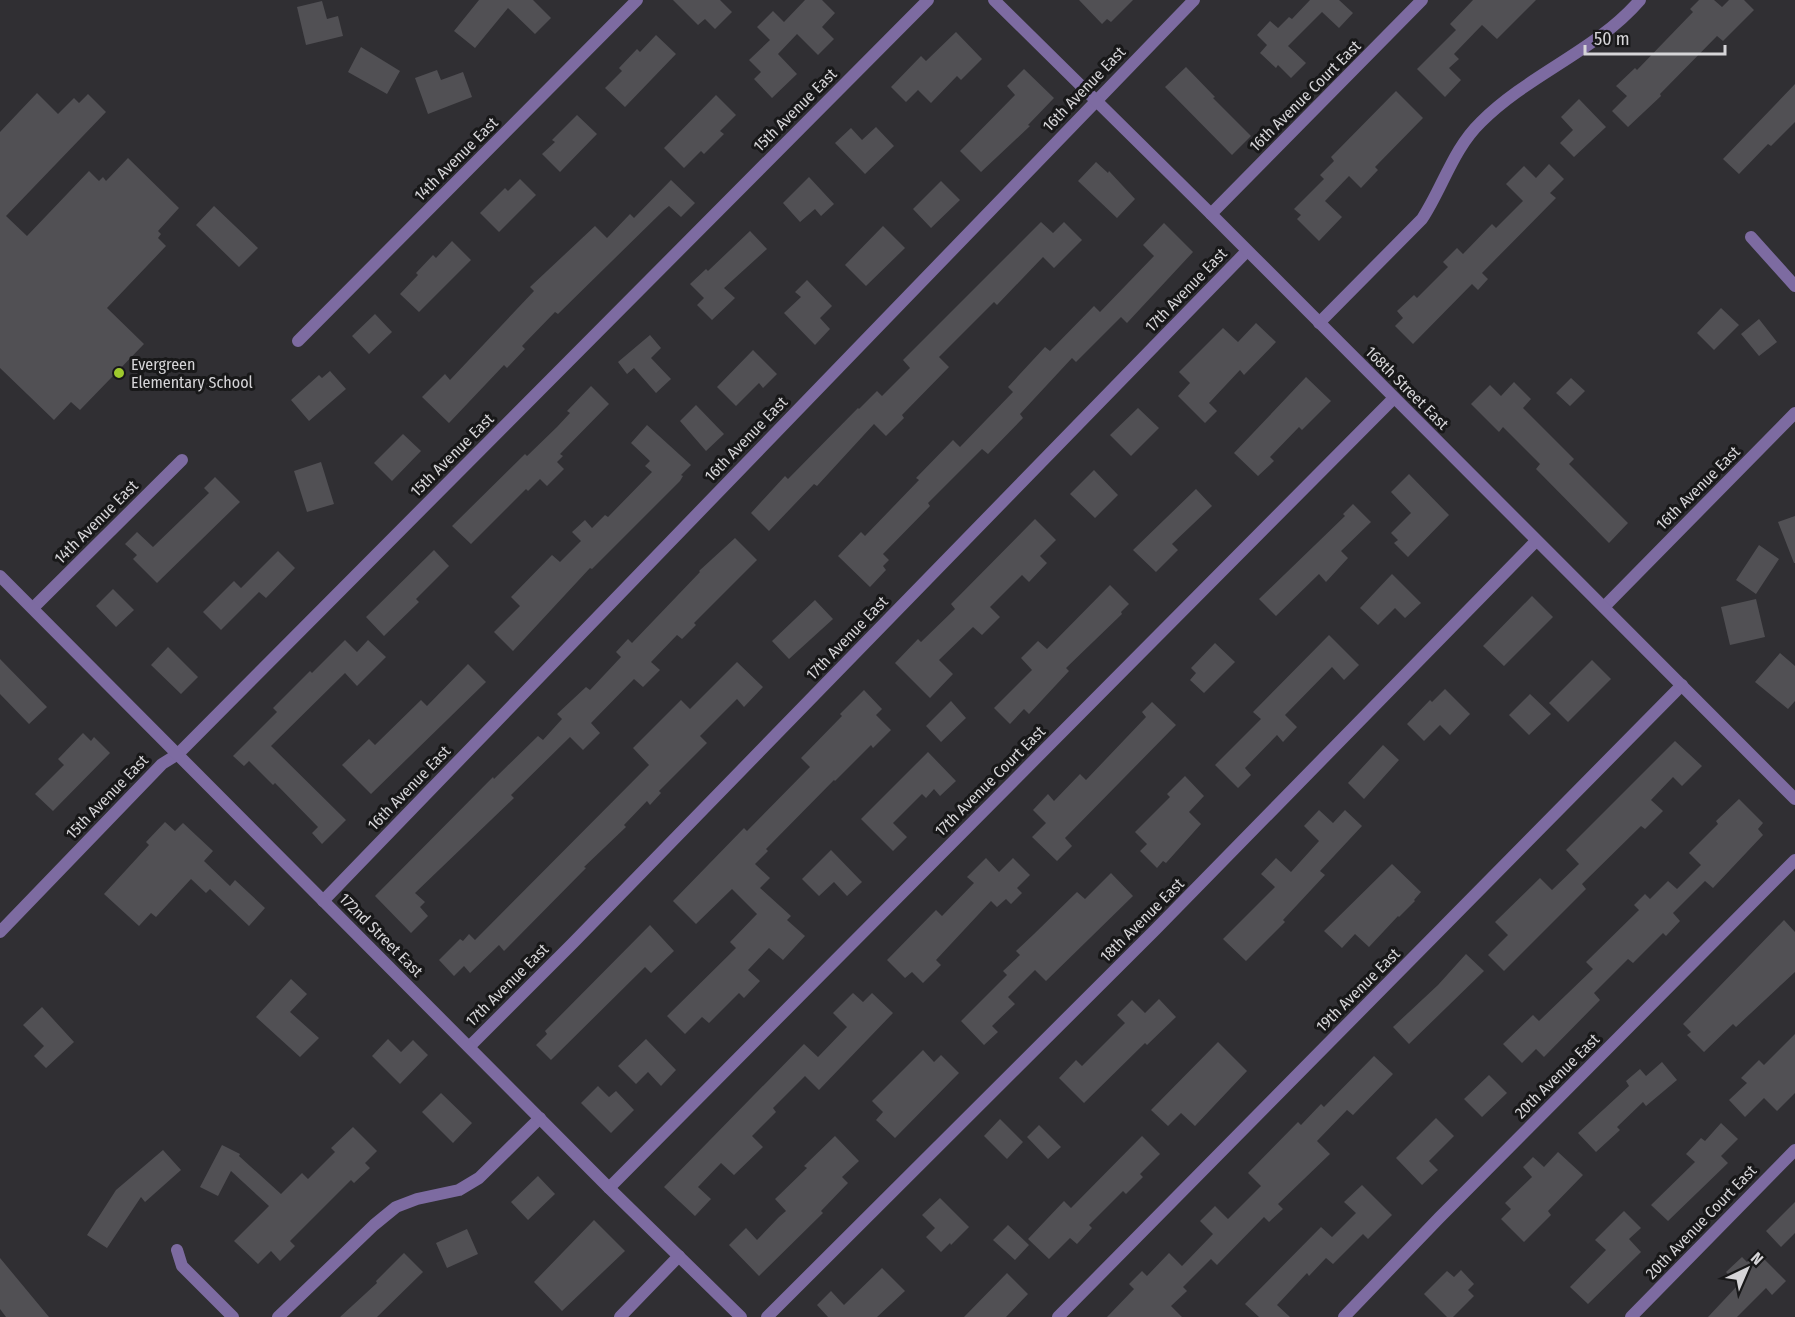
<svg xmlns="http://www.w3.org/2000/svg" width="1795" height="1317" viewBox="0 0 1795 1317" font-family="'Fira Sans Condensed',sans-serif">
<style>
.building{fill:#515054}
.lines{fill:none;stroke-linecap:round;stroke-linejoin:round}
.minor{stroke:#7d6ba1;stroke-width:12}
.tertiary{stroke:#7d6ba1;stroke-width:12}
.poi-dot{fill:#9fca2d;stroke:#181819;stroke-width:2}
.labels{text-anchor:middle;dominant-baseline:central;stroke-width:6;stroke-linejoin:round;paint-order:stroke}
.street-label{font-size:16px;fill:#d6d5d8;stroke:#181819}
.poi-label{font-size:16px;fill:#d6d5d8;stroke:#181819;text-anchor:start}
</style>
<rect width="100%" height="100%" fill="#302f33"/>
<path class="building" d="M479,0H533L551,18L535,34L508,8L475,48L454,31Z
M673,0H720L732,12L715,29L705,19L698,25Z
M805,0H822L835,13L822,27L834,39L818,55L797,34L778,54L797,74L772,98L754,79L761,72L749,60L770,40L757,27L773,11L784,22Z
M1079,0H1133L1111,22L1107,19L1102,24Z
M1310,0H1339L1353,13L1339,28L1322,12L1288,46L1306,63L1291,78L1278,65L1276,68L1260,53L1267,45L1257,35L1270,21L1278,28L1289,17L1292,19Z
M1473,0H1536L1497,39L1482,25L1454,54L1459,59L1449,68L1461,80L1445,97L1417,69L1456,30L1450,24Z
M1699,0H1714L1722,7L1729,0H1744L1754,10L1723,41L1717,36L1660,94L1661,96L1628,127L1612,111L1627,96L1616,86L1635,68L1637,70L1693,12L1690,9Z
M322,1L327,19L338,16L343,36L306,45L297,7Z
M956,32L982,59L961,80L957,76L931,103L918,90L906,102L891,87L921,56L926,61Z
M656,35L676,54L625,107L605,88L622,71L619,68L637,49L640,52Z
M361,47L400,71L387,94L348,72Z
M1186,67L1215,97L1213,98L1251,136L1232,155L1165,87Z
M1024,69L1054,98L1028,125L1030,126L981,172L960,151L1015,95L1007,86Z
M437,70L441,80L463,72L472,97L428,114L415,78Z
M1795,84V122L1771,146L1768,144L1739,174L1723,159Z
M1396,91L1423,118L1375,167L1378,170L1361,188L1349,176L1325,201L1342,217L1319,241L1297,219L1301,215L1294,209L1324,179L1320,175L1334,161L1331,157Z
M37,93L58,114L74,98L79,103L88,94L106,112L6,216L27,236L89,171L99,181L103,177L106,181L128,158L179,208L158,231L161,234L158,238L166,246L107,308L144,344L80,410L71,402L54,420L0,368V132Z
M716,95L736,115L720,131L724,134L704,154L701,151L684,168L664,148Z
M1579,99L1606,127L1574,157L1560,143L1573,130L1561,117Z
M577,115L597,134L560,172L542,154L555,142L552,140Z
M876,127L894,146L865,174L835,143L851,128L862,140Z
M1096,162L1108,173L1109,171L1135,199L1117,218L1078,181Z
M1549,164L1564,179L1550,193L1556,198L1482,273L1488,279L1478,290L1472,284L1413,344L1395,326L1403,318L1397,311L1414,295L1417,298L1448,267L1443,262L1457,248L1463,254L1492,224L1496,228L1523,201L1506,184L1524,166L1536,178Z
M809,177L834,204L821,216L815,209L800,222L783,203Z
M520,179L536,195L499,232L480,213L505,188L508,191Z
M671,180L695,203L681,217L669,206L664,210L558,314L555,312L522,346L525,349L507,368L504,365L449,423L422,397L445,374L450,380L534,291L530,287L595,226L607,238L630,214L634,218Z
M941,181L960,200L931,228L913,209Z
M214,206L258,248L239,267L196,225Z
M1041,222L1053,233L1064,222L1082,240L1054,268L1043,257L997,305L994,302L939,357L949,367L902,415L904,418L886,436L874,424L817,486L814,484L769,531L751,513L785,476L788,479L858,408L859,409L877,391L882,396L910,368L903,360Z
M1164,223L1193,252L1127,323L1121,317L1076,362L1072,358L1020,414L1023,418L988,454L982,449L928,503L930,506L883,554L889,560L883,566L886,570L870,587L838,556L861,532L865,536L919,480L916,478L953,440L960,447L1013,392L1008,387L1045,347L1050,351L1094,306L1100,312L1154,256L1143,245Z
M883,226L905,248L866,286L845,265Z
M750,231L767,249L724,288L735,298L712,320L697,305L704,298L690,284L706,269L708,271Z
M452,241L471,260L419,312L400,294L418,275L416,273L433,255L436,258Z
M807,280L832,306L820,318L830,329L815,345L784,313L801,297L795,292Z
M1721,308L1739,325L1714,350L1697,333Z
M375,314L392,332L369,354L352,336Z
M1759,319L1777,342L1759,356L1741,334Z
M1256,323L1276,342L1244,375L1240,370L1209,403L1217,411L1205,423L1178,396L1190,383L1179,372L1223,328L1238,342Z
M650,335L661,348L651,358L671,379L656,393L634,368L627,374L618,362Z
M753,350L777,374L763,388L759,383L736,406L717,387Z
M330,371L346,389L309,421L291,400L319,375L322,378Z
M1306,377L1331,401L1302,430L1299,427L1270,457L1274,461L1258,476L1234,453Z
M1571,378L1585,391L1570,406L1556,393Z
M1514,382L1531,399L1523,408L1574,459L1569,464L1628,523L1609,543L1536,469L1540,464L1503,427L1499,432L1471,404L1490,385L1501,396Z
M591,386L609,404L560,454L563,456L557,462L564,469L547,486L540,479L528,491L526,489L471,544L452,526L525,454L527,456L557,427L570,413L567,411Z
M696,405L724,434L706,451L680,421Z
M1138,408L1159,428L1131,456L1110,435Z
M647,425L691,465L681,475L683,476L680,481L592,569L590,568L513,651L494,632L520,606L511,597L552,555L560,562L581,541L572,532L585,520L592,528L605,515L608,517L652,472L645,466L650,461L631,443Z
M403,434L421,451L392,481L374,463Z
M321,462L334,504L307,512L294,471Z
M1094,470L1118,495L1095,518L1070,494Z
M1409,474L1449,515L1408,557L1394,543L1398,540L1391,533L1411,513L1391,492Z
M215,477L240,502L157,583L133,559L137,555L125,544L137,532L153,547L209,493L204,488Z
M1196,489L1212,506L1172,544L1178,550L1156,572L1133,550Z
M1353,504L1371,522L1341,551L1348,558L1326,582L1319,574L1276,616L1259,599L1345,516L1343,514Z
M1795,516V563H1794L1778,522Z
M1035,519L1056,540L1040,556L1047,563L1029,582L1022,575L990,607L1000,617L982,635L973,627L939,660L953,674L930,698L895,663L918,639L921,642L955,609L951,604Z
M735,538L757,560L694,623L696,625L682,639L677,635L651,662L660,670L643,687L634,679L591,723L600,733L583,750L570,737L511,795L514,798L415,893L425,902L420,907L428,916L411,933L375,896L493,777L494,779L538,736L543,740L562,719L557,714L586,687L590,690L621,657L616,652L628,639L632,643L700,572L699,571Z
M1759,545L1779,559L1756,594L1736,580Z
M434,550L449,566L416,599L419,602L384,636L366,617Z
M278,551L295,568L266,598L259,592L221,630L203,612L234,581L241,588Z
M1392,574L1421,603L1405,618L1395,608L1378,625L1360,608Z
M1110,585L1129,604L1121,612L1122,614L1066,668L1069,671L1029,714L1024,709L1010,724L994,708L1032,670L1021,658L1038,641L1047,649Z
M113,589L134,610L116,627L96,606Z
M1532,596L1553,617L1504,666L1483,646Z
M1756,599L1765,637L1730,645L1721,607Z
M815,600L833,619L789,659L772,641Z
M1329,635L1359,665L1344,680L1332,667L1285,715L1297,727L1283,742L1277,735L1245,768L1251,775L1238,788L1215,765L1261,719L1253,712Z
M345,640L357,652L368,640L386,657L357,686L345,673L271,746L346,820L322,844L312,833L318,827L275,783L273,785L249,761L244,766L233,756L277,712L273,708L310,671L312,673Z
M1215,643L1235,662L1204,693L1190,680L1196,673L1191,668Z
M168,647L198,677L181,694L151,665Z
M1780,653L1795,666V701L1788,709L1755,682Z
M0,659L47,707L29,724L0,694Z
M1592,660L1611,679L1568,722L1549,703Z
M737,662L763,687L744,707L737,699L700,736L707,743L659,791L661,793L650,805L647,801L624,825L626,827L584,867L586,868L504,951L499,945L470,973L464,966L454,976L439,960L460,939L463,941L469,934L475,940L649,765L633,748L681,700L690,709Z
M468,664L486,682L371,794L342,765L369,739L375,745L421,700L427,706Z
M1445,689L1470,714L1450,735L1440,725L1424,741L1407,724L1430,700L1432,702Z
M864,690L882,709L876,715L891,730L873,748L871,745L835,781L834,780L766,849L768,851L755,864L770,878L760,888L791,916L787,920L805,936L783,960L769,948L748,970L760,981L744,998L739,993L709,1023L702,1017L685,1034L667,1016L736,948L730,942L757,914L732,889L696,924L673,901L744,828L747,831L810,767L801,758L842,716L840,714Z
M1530,694L1551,714L1529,735L1509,715Z
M951,701L966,718L941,742L926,726Z
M1152,702L1176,725L1065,838L1072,846L1057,861L1032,837L1046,823L1033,810L1048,794L1054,801L1080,774L1086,780L1146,717L1142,712Z
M83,733L91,741L94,737L110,753L53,811L35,794L64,765L58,759Z
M1675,741L1702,766L1682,786L1673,777L1651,800L1663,811L1645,829L1641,826L1582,884L1586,889L1504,971L1488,955L1508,935L1495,922L1540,878L1552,890L1579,864L1566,850Z
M1383,745L1399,760L1364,799L1348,783Z
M928,752L956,781L940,796L934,789L926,798L922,794L893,823L907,837L893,851L861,819Z
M1185,776L1204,796L1189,812L1201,824L1166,863L1163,861L1157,868L1140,851L1147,844L1135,832L1170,797L1167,794Z
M1739,799L1763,823L1758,829L1763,835L1713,888L1705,881L1673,913L1680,921L1666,936L1663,933L1633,963L1628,959L1594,993L1600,1000L1544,1057L1536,1049L1522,1063L1503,1044L1533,1015L1539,1021L1593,969L1586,962L1639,910L1634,905L1645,894L1650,899L1668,881L1677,889L1701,865L1689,853L1718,824L1716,821Z
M1319,810L1333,823L1345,810L1362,826L1320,871L1325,875L1283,920L1285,922L1246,961L1223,939L1275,887L1261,874L1276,858L1291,872L1319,841L1304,826Z
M165,822L175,831L183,823L213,851L204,861L230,886L235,880L265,908L249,926L210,889L206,893L191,879L156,917L151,913L139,926L104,894L149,845L146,842Z
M831,850L862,882L847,896L834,882L819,896L802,879Z
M986,858L999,872L1013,858L1030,875L1017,888L1022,893L1011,904L1006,899L997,907L991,901L936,960L941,965L923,983L912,972L905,978L887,960L936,910L942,916L974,883L967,877Z
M1392,864L1421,892L1414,900L1415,901L1399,917L1398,916L1369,947L1355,934L1342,948L1324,931Z
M1111,873L1133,896L1046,981L1035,970L1008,997L1015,1004L992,1026L998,1032L984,1045L961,1021L1007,975L1003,971L1020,955L1016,951L1034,934L1077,892L1085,899Z
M1784,920L1795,932V972L1736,1027L1733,1024L1704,1052L1687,1035L1691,1032L1683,1024Z
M650,925L674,951L651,973L645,967L551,1060L536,1045L547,1034L545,1031Z
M1466,954L1484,971L1409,1044L1393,1027L1438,985Z
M291,979L307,994L290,1012L319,1038L300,1057L256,1017Z
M853,993L863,1002L872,993L893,1013L819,1090L805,1076L773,1108L776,1112L752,1136L763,1147L734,1175L721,1163L698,1187L711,1199L695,1216L664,1187L804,1044L818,1057L847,1027L833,1013Z
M1159,999L1176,1017L1147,1045L1145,1043L1084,1103L1059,1078L1076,1060L1082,1066L1125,1023L1117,1015L1132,1000L1145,1013Z
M42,1007L74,1042L46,1068L34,1056L44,1046L23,1025Z
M1795,1034V1093L1777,1111L1764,1098L1745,1117L1729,1100L1747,1083L1741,1078L1759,1060L1764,1065Z
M388,1039L401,1052L413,1040L428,1055L400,1084L372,1056Z
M646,1039L676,1070L661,1086L648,1072L636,1084L618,1066Z
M1218,1042L1247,1071L1195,1126L1181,1113L1168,1126L1151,1110Z
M923,1050L934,1062L941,1055L959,1073L895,1138L876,1120L883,1112L872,1101Z
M1374,1056L1393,1074L1353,1115L1347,1110L1317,1141L1330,1154L1278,1204L1283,1209L1269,1222L1264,1217L1217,1265L1211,1259L1183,1287L1187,1291L1171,1306L1182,1317H1107L1134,1289L1129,1284L1142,1271L1147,1276L1169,1253L1182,1266L1213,1234L1200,1221L1215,1206L1228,1219L1261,1186L1248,1173L1298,1122L1301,1125L1321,1104L1324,1107Z
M1662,1062L1677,1080L1646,1106L1643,1102L1617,1127L1620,1130L1596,1152L1578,1133L1629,1086L1626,1081L1640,1069L1646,1076Z
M1489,1075L1507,1093L1482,1117L1464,1099Z
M598,1086L609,1097L616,1091L634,1110L611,1133L581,1103Z
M441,1093L472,1123L453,1143L422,1112Z
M1436,1118L1454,1136L1429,1161L1438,1170L1422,1185L1396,1158Z
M1000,1119L1023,1142L1007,1159L984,1136Z
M1721,1123L1738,1139L1721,1156L1728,1163L1668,1221L1651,1205L1695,1162L1686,1154L1701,1138L1705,1141Z
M1039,1125L1061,1147L1048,1159L1027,1137Z
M353,1127L377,1151L365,1163L370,1168L354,1183L351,1180L290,1241L295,1246L280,1261L271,1251L258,1264L234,1241L269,1206L231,1171L218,1196L200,1187L222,1145L240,1154L239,1156L281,1194L302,1173L308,1179L335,1152L331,1148Z
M835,1136L859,1161L842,1177L848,1183L821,1211L823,1213L759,1276L729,1245L746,1228L757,1240L779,1217L786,1211L775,1199L807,1168L804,1166Z
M1142,1136L1160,1154L1140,1174L1143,1177L1126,1194L1123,1191L1089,1225L1092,1228L1077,1244L1070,1238L1049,1259L1028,1239L1064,1201L1071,1208Z
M163,1150L181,1170L145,1202L141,1197L107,1248L87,1235L116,1190Z
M1558,1152L1583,1175L1548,1211L1551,1215L1524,1242L1501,1219L1511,1209L1505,1203L1532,1177L1523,1167L1533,1157L1544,1167Z
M538,1176L555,1194L528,1220L511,1202Z
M1362,1185L1392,1215L1368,1239L1363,1234L1333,1264L1326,1258L1309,1276L1307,1273L1277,1305L1290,1317H1259L1245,1304L1321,1227L1332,1237L1356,1213L1344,1202Z
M940,1198L969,1227L951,1245L950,1243L941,1252L926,1237L935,1228L922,1215Z
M1795,1202V1233L1781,1247L1766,1231Z
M1624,1211L1641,1228L1629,1239L1641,1252L1588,1304L1570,1287L1606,1250L1595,1240Z
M594,1220L625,1251L562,1311L534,1282Z
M1008,1225L1029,1245L1015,1260L993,1240Z
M467,1229L478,1254L447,1268L436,1243Z
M1757,1252L1786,1281L1772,1295L1766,1288L1737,1317H1708L1738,1285L1726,1272L1742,1257L1747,1262Z
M404,1253L423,1272L377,1317H340L377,1283L376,1281Z
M0,1258L49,1317H6L0,1309Z
M882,1268L905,1291L877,1317H828L817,1305L831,1291L844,1305Z
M1461,1270L1474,1284L1468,1290L1474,1296L1453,1317H1447L1424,1294L1447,1271L1454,1277Z
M1007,1273L1028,1294L1006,1317H964Z"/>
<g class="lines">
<path class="minor" d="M1211,214L1422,0
M1751,237L1795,286
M1319,323L1422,219C1443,187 1453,149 1481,122C1529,74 1596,51 1640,0
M298,341L637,0
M1604,607L1795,413
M33,608L182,460
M323,901L1194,0
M0,932L162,764L178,754L928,0
M470,1046L573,943L1247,251
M609,1188L1394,398
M177,1250L182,1266L233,1317
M278,1317L374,1225L396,1207L417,1199L459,1190L479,1178L540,1118
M620,1317L679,1256
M767,1317L1155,930L1536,541
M1058,1317L1682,685
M1344,1317L1439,1218L1795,860
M1631,1317L1795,1150"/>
<path class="tertiary" d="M994,0L1211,214L1795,799
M0,576L609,1188L741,1317"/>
</g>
<circle class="poi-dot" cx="119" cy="373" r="6"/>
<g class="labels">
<g class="street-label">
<text transform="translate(1084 89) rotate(-46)">16th Avenue East</text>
<text transform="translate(1305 96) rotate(-45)">16th Avenue Court East</text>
<text transform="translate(795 110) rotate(-45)">15th Avenue East</text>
<text transform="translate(456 159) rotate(-45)">14th Avenue East</text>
<text transform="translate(1186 290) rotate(-46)">17th Avenue East</text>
<text transform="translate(1407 388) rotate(45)">168th Street East</text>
<text transform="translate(746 439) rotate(-46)">16th Avenue East</text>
<text transform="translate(452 455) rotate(-45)">15th Avenue East</text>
<text transform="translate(1698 488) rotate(-45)">16th Avenue East</text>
<text transform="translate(96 522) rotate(-45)">14th Avenue East</text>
<text transform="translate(847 638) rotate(-46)">17th Avenue East</text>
<text transform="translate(990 781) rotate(-45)">17th Avenue Court East</text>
<text transform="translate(409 788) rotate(-46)">16th Avenue East</text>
<text transform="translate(107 797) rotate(-46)">15th Avenue East</text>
<text transform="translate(1142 920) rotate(-45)">18th Avenue East</text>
<text transform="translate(381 935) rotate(45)">172nd Street East</text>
<text transform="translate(507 985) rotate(-45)">17th Avenue East</text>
<text transform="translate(1358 990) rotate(-45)">19th Avenue East</text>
<text transform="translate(1557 1076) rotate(-45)">20th Avenue East</text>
<text transform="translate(1701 1222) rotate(-46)">20th Avenue Court East</text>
</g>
<g class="poi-label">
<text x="131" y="364">Evergreen<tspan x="131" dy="18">Elementary School</tspan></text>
</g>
</g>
<g transform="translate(1747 1269) rotate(44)" stroke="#181819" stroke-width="4.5" paint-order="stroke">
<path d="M0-4.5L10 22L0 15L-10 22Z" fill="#d6d5d8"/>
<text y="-9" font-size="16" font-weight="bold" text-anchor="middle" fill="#d6d5d8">N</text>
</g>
<path d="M1585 45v9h140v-9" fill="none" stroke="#d6d5d8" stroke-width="3"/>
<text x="1594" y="45" font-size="18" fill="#d6d5d8" stroke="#181819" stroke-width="4.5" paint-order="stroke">50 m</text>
</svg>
